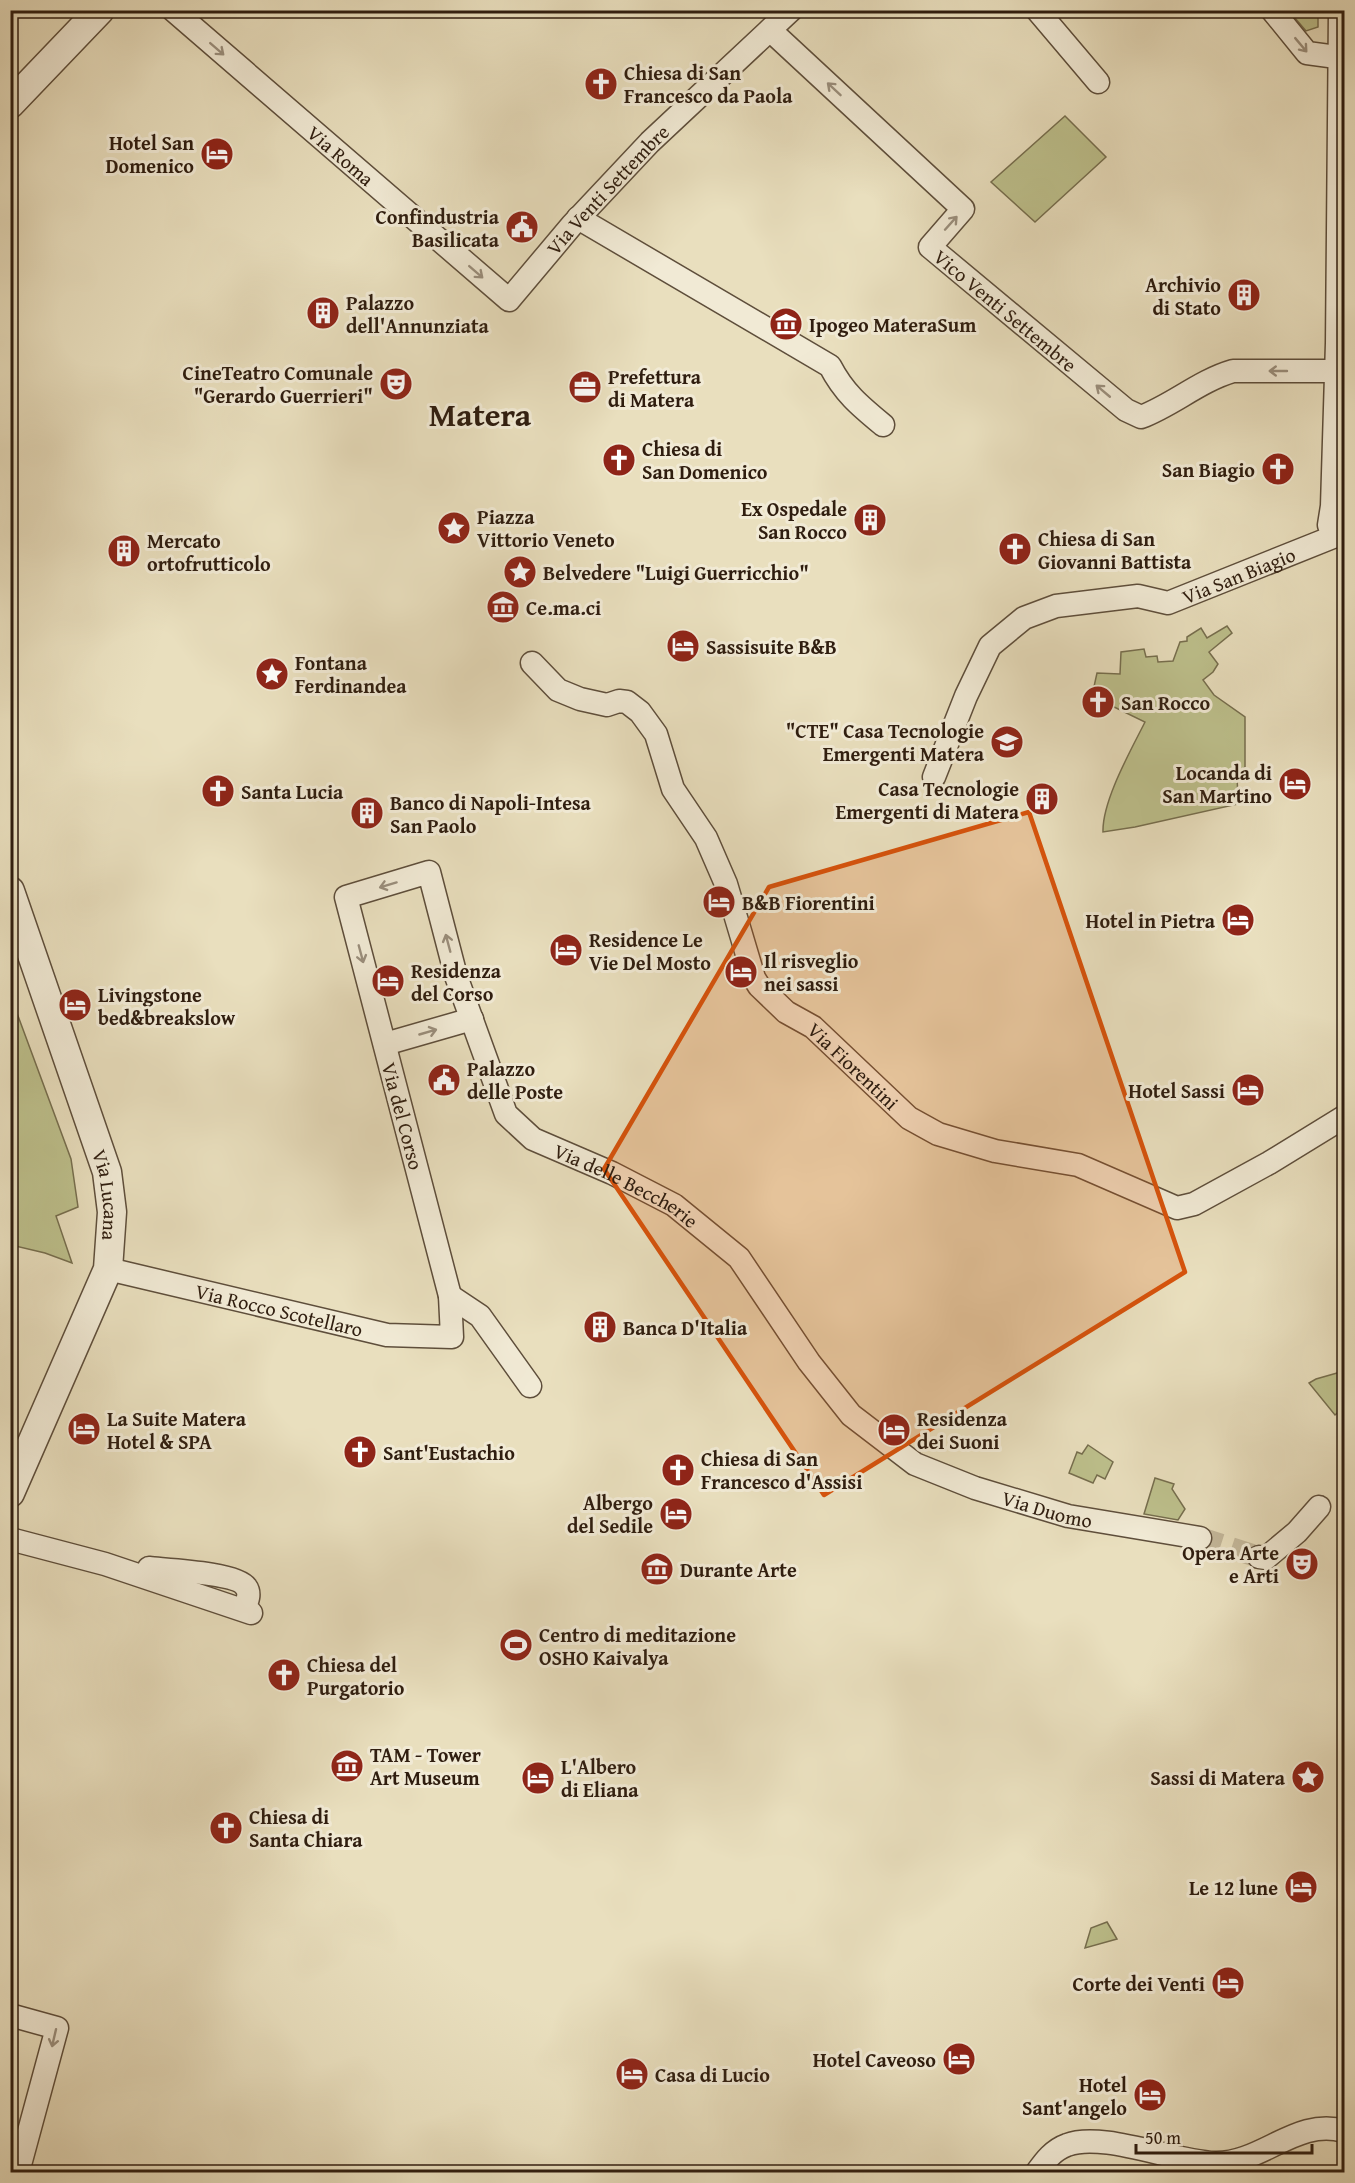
<svg xmlns="http://www.w3.org/2000/svg" width="1355" height="2183" viewBox="0 0 1355 2183" font-family="'Gentium Book Plus',serif">
<style>
.green{fill:#bdc08c;stroke:#766e4e;stroke-width:1.5}
.lines{fill:none;stroke-linecap:round;stroke-linejoin:round}
.minor-tunnel{stroke:#c4b89b;stroke-width:22;stroke-dasharray:22 11;stroke-linecap:butt}
.minor-casing{stroke:#5e4e3b;stroke-width:25}
.tertiary-casing{stroke:#5e4e3b;stroke-width:31}
.minor{stroke:#f1ead5;stroke-width:22}
.tertiary{stroke:#f1ead5;stroke-width:28}
.oneway{stroke:#9a8e7c}
.marked{fill:#d6530c;fill-opacity:0.2;stroke:#d6530c;stroke-width:4.5;stroke-linejoin:round}
.labels{text-anchor:middle;dominant-baseline:central;stroke-width:6;stroke-linejoin:round;paint-order:stroke}
.poi-label{font-size:20px;font-weight:bold;fill:#2f1d0f;stroke:#f1ead5;text-anchor:start}
.street-label{font-size:20px;fill:#2f1d0f;stroke:#f1ead5}
.town-label{font-size:32px;font-weight:bold;fill:#2f1d0f;stroke:#f1ead5}
</style>
<rect width="100%" height="100%" fill="#e9dfbe"/>
<filter id="stains"><feTurbulence type="fractalNoise" baseFrequency=".00333" numOctaves="4"/><feColorMatrix values="0 0 0 0 .2 0 0 0 0 .09 0 0 0 0 .02 0 0 0 .5 -.17"/></filter>
<radialGradient id="worn" r=".72"><stop offset=".6" stop-color="#630" stop-opacity="0"/><stop offset="1" stop-color="#630" stop-opacity=".3"/></radialGradient>
<path class="green" d="M1289,11H1318V27L1306,31Z
M1065,116L1106,157L1035,222L991,182Z
M1227,626L1232,633L1209,652L1218,664L1213,672L1203,680L1214,695L1245,717V767L1237,773L1238,804L1135,827L1103,832C1102,801 1131,750 1145,722L1106,703L1107,700L1095,694L1096,692L1093,691L1097,673L1120,674L1121,652L1144,649L1146,657L1157,656L1158,662L1173,661L1180,642L1187,641V637L1201,628L1207,638Z
M11,997L71,1159L78,1207L56,1216L72,1263L45,1253L11,1245Z
M1344,1371V1407L1335,1415L1309,1383L1316,1379Z
M1088,1445L1113,1462L1105,1479L1097,1475L1093,1483L1069,1473L1077,1452L1082,1454Z
M1155,1478L1174,1484L1172,1489L1185,1509L1178,1520L1144,1514Z
M1107,1922L1117,1939L1085,1948L1091,1928Z"/>
<g class="lines">
<path class="minor-tunnel" d="M1200,1538L1259,1557"/>
<g class="minor-casing">
<g id="minor">
<path id="s1" d="M173,10L509,300L572,225L650,142L791,10"/>
<path d="M1037,10L1098,82"/>
<path d="M1272,10L1307,53L1344,58"/>
<path id="s2" d="M770,30L963,209L930,247L1126,410L1141,417C1173,405 1199,381 1233,371H1336"/>
<path d="M578,218L830,366C844,393 860,406 883,425"/>
<path id="s3" d="M532,663L558,690L580,699L607,705L619,701L627,702L640,712L656,734L673,789L706,838L726,884L754,978L759,986L786,1012L813,1027L909,1118L938,1134L995,1151L1078,1165L1177,1208L1194,1204L1269,1163L1344,1117"/>
<path id="s4" d="M934,777L966,696L990,646L1024,618L1056,606L1138,596L1168,603L1333,537L1329,525L1332,506L1337,343L1340,10"/>
<path d="M385,1044L472,1019"/>
<path id="s5" d="M108,1269L387,1335L452,1337L450,1296L346,897L429,872L456,976L506,1114L533,1139L612,1173L674,1205L739,1258L809,1362L851,1415L915,1464L975,1488L1068,1516L1200,1538"/>
<path d="M450,1296L480,1316L530,1386"/>
<path d="M10,1539L105,1564L251,1613"/>
<path d="M1259,1557L1266,1558L1297,1532L1319,1507"/>
<path d="M149,1568C167,1570 237,1573 246,1587C251,1594 247,1602 244,1609"/>
<path d="M10,2015L57,2028L18,2172"/>
<path d="M1037,2172C1045,2161 1053,2150 1067,2145C1102,2131 1174,2162 1215,2163C1262,2164 1297,2117 1344,2131"/>
</g>
</g>
<g class="tertiary-casing">
<g id="tertiary">
<path d="M10,104L100,10"/>
<path id="s6" d="M10,891L107,1172L112,1212L108,1269L10,1493"/>
</g>
</g>
<use href="#minor" class="minor"/>
<use href="#tertiary" class="tertiary"/>
</g>
<defs><path id="oneway-shaft" d="M-6 0H5M1.5-3L5.5 0L1.5 3" fill="none" stroke-width="1.6" stroke-linecap="round" stroke-linejoin="round" transform="scale(1.5)"/></defs>
<g class="oneway">
<use href="#oneway-shaft" transform="translate(1301 45) rotate(50)"/>
<use href="#oneway-shaft" transform="translate(217 49) rotate(41)"/>
<use href="#oneway-shaft" transform="translate(834 89) rotate(-137)"/>
<use href="#oneway-shaft" transform="translate(951 223) rotate(-48)"/>
<use href="#oneway-shaft" transform="translate(476 272) rotate(41)"/>
<use href="#oneway-shaft" transform="translate(1278 371) rotate(180)"/>
<use href="#oneway-shaft" transform="translate(1103 391) rotate(-140)"/>
<use href="#oneway-shaft" transform="translate(388 885) rotate(163)"/>
<use href="#oneway-shaft" transform="translate(448 943) rotate(-105)"/>
<use href="#oneway-shaft" transform="translate(361 954) rotate(75)"/>
<use href="#oneway-shaft" transform="translate(428 1032) rotate(-16)"/>
<use href="#oneway-shaft" transform="translate(54 2038) rotate(103)"/>
</g>
<path class="marked" d="M1029,812L1185,1272L824,1495L604,1169L769,887Z"/>
<defs>
<g id="church-disc" transform="scale(1.725)"><circle r="9.5" fill="#8f2418" stroke="#f1ead5"/><path d="M-1.2-6h2.4v3.5h3.3v2.4h-3.3V6h-2.4V-.1h-3.3v-2.4h3.3Z" fill="#fff"/></g>
<g id="hotel-disc" transform="scale(1.725)"><circle r="9.5" fill="#8f2418" stroke="#f1ead5"/><path d="M-6-4.5h1.5V1H6V5H4.5V3h-9V5H-6ZM-4 0a1.8 1.8 0 1 1 3.6 0ZM.5 0V-2.5h3Q6-2.5 6 0Z" fill="#fff"/></g>
<g id="civic-disc" transform="scale(1.725)"><circle r="9.5" fill="#8f2418" stroke="#f1ead5"/><path d="M-.6-6.5H3V-4.5H.6V-3L4-1V1h2V6H-6V1h2V-1L-.6-3ZM-1.2 2.5V6h2.4V2.5Z" fill="#fff"/></g>
<g id="building-disc" transform="scale(1.725)"><circle r="9.5" fill="#8f2418" stroke="#f1ead5"/><path d="M-4-6H4V6H1V3H-1V6H-4ZM-2.5-4.3h1.7v1.8h-1.7ZM.8-4.3h1.7v1.8H.8ZM-2.5-1h1.7V.8h-1.7ZM.8-1h1.7V.8H.8Z" fill="#fff"/></g>
<g id="museum-disc" transform="scale(1.725)"><circle r="9.5" fill="#8f2418" stroke="#f1ead5"/><path d="M0-6L6-3V-2H-6V-3ZM-5-1h2V3h-2ZM-1-1h2V3h-2ZM3-1h2V3H3ZM-6 4H6V6H-6Z" fill="#fff"/></g>
<g id="theatre-disc" transform="scale(1.725)"><circle r="9.5" fill="#8f2418" stroke="#f1ead5"/><path d="M-5-5.5Q0-4 5-5.5V0Q5 5 0 6Q-5 5-5 0ZM-3.3-2.5H-1v1.5H-3.3ZM1-2.5H3.3v1.5H1ZM-2.8 1Q0 5.5 2.8 1Z" fill="#fff"/></g>
<g id="office-disc" transform="scale(1.725)"><circle r="9.5" fill="#8f2418" stroke="#f1ead5"/><path d="M-6-3h4V-5.5h4V-3h4V5H-6ZM-1-4.5V-3h2v-1.5ZM-6 0V1H6V0Z" fill="#fff"/></g>
<g id="sight-disc" transform="scale(1.725)"><circle r="9.5" fill="#8f2418" stroke="#f1ead5"/><path d="M0-6L1.8-2.2L6-1.7L2.9 1.2L3.7 5.4L0 3.3L-3.7 5.4L-2.9 1.2L-6-1.7L-1.8-2.2Z" fill="#fff"/></g>
<g id="university-disc" transform="scale(1.725)"><circle r="9.5" fill="#8f2418" stroke="#f1ead5"/><path d="M0-5L7-2L0 1L-7-2ZM-4 1L0 2.5L4 1V4Q0 6-4 4Z" fill="#fff"/></g>
<g id="stadium-disc" transform="scale(1.725)"><circle r="9.5" fill="#8f2418" stroke="#f1ead5"/><path d="M0-5a6.5 5 0 1 0 0 10a6.5 5 0 1 0 0-10ZM-3.5-1.8h7v3.6h-7Z" fill="#fff"/></g>
</defs>
<g fill-rule="evenodd">
<use href="#church-disc" x="601" y="84"/>
<use href="#hotel-disc" x="217" y="154"/>
<use href="#civic-disc" x="522" y="227"/>
<use href="#building-disc" x="1244" y="295"/>
<use href="#building-disc" x="323" y="313"/>
<use href="#museum-disc" x="786" y="324"/>
<use href="#theatre-disc" x="396" y="384"/>
<use href="#office-disc" x="585" y="387"/>
<use href="#church-disc" x="619" y="460"/>
<use href="#church-disc" x="1278" y="469"/>
<use href="#building-disc" x="870" y="520"/>
<use href="#sight-disc" x="454" y="528"/>
<use href="#church-disc" x="1015" y="549"/>
<use href="#building-disc" x="124" y="551"/>
<use href="#sight-disc" x="520" y="572"/>
<use href="#museum-disc" x="503" y="607"/>
<use href="#hotel-disc" x="683" y="646"/>
<use href="#sight-disc" x="272" y="674"/>
<use href="#church-disc" x="1098" y="702"/>
<use href="#university-disc" x="1007" y="742"/>
<use href="#hotel-disc" x="1295" y="784"/>
<use href="#church-disc" x="218" y="791"/>
<use href="#building-disc" x="1042" y="799"/>
<use href="#building-disc" x="367" y="813"/>
<use href="#hotel-disc" x="719" y="902"/>
<use href="#hotel-disc" x="1238" y="920"/>
<use href="#hotel-disc" x="566" y="950"/>
<use href="#hotel-disc" x="741" y="972"/>
<use href="#hotel-disc" x="388" y="981"/>
<use href="#hotel-disc" x="75" y="1005"/>
<use href="#civic-disc" x="444" y="1080"/>
<use href="#hotel-disc" x="1248" y="1090"/>
<use href="#building-disc" x="600" y="1327"/>
<use href="#hotel-disc" x="84" y="1429"/>
<use href="#hotel-disc" x="894" y="1430"/>
<use href="#church-disc" x="360" y="1452"/>
<use href="#church-disc" x="678" y="1470"/>
<use href="#hotel-disc" x="676" y="1514"/>
<use href="#theatre-disc" x="1302" y="1564"/>
<use href="#museum-disc" x="657" y="1569"/>
<use href="#stadium-disc" x="516" y="1645"/>
<use href="#church-disc" x="284" y="1675"/>
<use href="#museum-disc" x="347" y="1766"/>
<use href="#sight-disc" x="1308" y="1777"/>
<use href="#hotel-disc" x="538" y="1778"/>
<use href="#church-disc" x="226" y="1828"/>
<use href="#hotel-disc" x="1301" y="1887"/>
<use href="#hotel-disc" x="1228" y="1983"/>
<use href="#hotel-disc" x="959" y="2059"/>
<use href="#hotel-disc" x="632" y="2074"/>
<use href="#hotel-disc" x="1150" y="2095"/>
</g>
<g class="labels">
<g class="poi-label">
<text x="624" y="72">Chiesa di San<tspan x="624" dy="23">Francesco da Paola</tspan></text>
<text x="194" y="142" text-anchor="end">Hotel San<tspan x="194" dy="23">Domenico</tspan></text>
<text x="499" y="216" text-anchor="end">Confindustria<tspan x="499" dy="23">Basilicata</tspan></text>
<text x="1221" y="284" text-anchor="end">Archivio<tspan x="1221" dy="23">di Stato</tspan></text>
<text x="346" y="302">Palazzo<tspan x="346" dy="23">dell'Annunziata</tspan></text>
<text x="809" y="324">Ipogeo MateraSum</text>
<text x="373" y="372" text-anchor="end">CineTeatro Comunale<tspan x="373" dy="23">"Gerardo Guerrieri"</tspan></text>
<text x="608" y="376">Prefettura<tspan x="608" dy="23">di Matera</tspan></text>
<text x="642" y="448">Chiesa di<tspan x="642" dy="23">San Domenico</tspan></text>
<text x="1255" y="469" text-anchor="end">San Biagio</text>
<text x="847" y="508" text-anchor="end">Ex Ospedale<tspan x="847" dy="23">San Rocco</tspan></text>
<text x="477" y="516">Piazza<tspan x="477" dy="23">Vittorio Veneto</tspan></text>
<text x="1038" y="538">Chiesa di San<tspan x="1038" dy="23">Giovanni Battista</tspan></text>
<text x="147" y="540">Mercato<tspan x="147" dy="23">ortofrutticolo</tspan></text>
<text x="543" y="572">Belvedere "Luigi Guerricchio"</text>
<text x="526" y="607">Ce.ma.ci</text>
<text x="706" y="646">Sassisuite B&amp;B</text>
<text x="295" y="662">Fontana<tspan x="295" dy="23">Ferdinandea</tspan></text>
<text x="1121" y="702">San Rocco</text>
<text x="984" y="730" text-anchor="end">"CTE" Casa Tecnologie<tspan x="984" dy="23">Emergenti Matera</tspan></text>
<text x="1272" y="772" text-anchor="end">Locanda di<tspan x="1272" dy="23">San Martino</tspan></text>
<text x="1019" y="788" text-anchor="end">Casa Tecnologie<tspan x="1019" dy="23">Emergenti di Matera</tspan></text>
<text x="241" y="791">Santa Lucia</text>
<text x="390" y="802">Banco di Napoli-Intesa<tspan x="390" dy="23">San Paolo</tspan></text>
<text x="742" y="902">B&amp;B Fiorentini</text>
<text x="1215" y="920" text-anchor="end">Hotel in Pietra</text>
<text x="589" y="939">Residence Le<tspan x="589" dy="23">Vie Del Mosto</tspan></text>
<text x="764" y="960">Il risveglio<tspan x="764" dy="23">nei sassi</tspan></text>
<text x="411" y="970">Residenza<tspan x="411" dy="23">del Corso</tspan></text>
<text x="98" y="994">Livingstone<tspan x="98" dy="23">bed&amp;breakslow</tspan></text>
<text x="467" y="1068">Palazzo<tspan x="467" dy="23">delle Poste</tspan></text>
<text x="1225" y="1090" text-anchor="end">Hotel Sassi</text>
<text x="623" y="1327">Banca D'Italia</text>
<text x="107" y="1418">La Suite Matera<tspan x="107" dy="23">Hotel &amp; SPA</tspan></text>
<text x="917" y="1418">Residenza<tspan x="917" dy="23">dei Suoni</tspan></text>
<text x="383" y="1452">Sant'Eustachio</text>
<text x="701" y="1458">Chiesa di San<tspan x="701" dy="23">Francesco d'Assisi</tspan></text>
<text x="653" y="1502" text-anchor="end">Albergo<tspan x="653" dy="23">del Sedile</tspan></text>
<text x="1279" y="1552" text-anchor="end">Opera Arte<tspan x="1279" dy="23">e Arti</tspan></text>
<text x="680" y="1569">Durante Arte</text>
<text x="539" y="1634">Centro di meditazione<tspan x="539" dy="23">OSHO Kaivalya</tspan></text>
<text x="307" y="1664">Chiesa del<tspan x="307" dy="23">Purgatorio</tspan></text>
<text x="370" y="1754">TAM - Tower<tspan x="370" dy="23">Art Museum</tspan></text>
<text x="561" y="1766">L'Albero<tspan x="561" dy="23">di Eliana</tspan></text>
<text x="1285" y="1777" text-anchor="end">Sassi di Matera</text>
<text x="249" y="1816">Chiesa di<tspan x="249" dy="23">Santa Chiara</tspan></text>
<text x="1278" y="1887" text-anchor="end">Le 12 lune</text>
<text x="1205" y="1983" text-anchor="end">Corte dei Venti</text>
<text x="936" y="2059" text-anchor="end">Hotel Caveoso</text>
<text x="655" y="2074">Casa di Lucio</text>
<text x="1127" y="2084" text-anchor="end">Hotel<tspan x="1127" dy="23">Sant'angelo</tspan></text>
</g>
<g class="street-label">
<text stroke="none"><textPath href="#s1" startOffset="222">Via Roma</textPath></text>
<text stroke="none"><textPath href="#s1" startOffset="592">Via Venti Settembre</textPath></text>
<text stroke="none"><textPath href="#s2" startOffset="412">Vico Venti Settembre</textPath></text>
<text stroke="none"><textPath href="#s4" startOffset="410">Via San Biagio</textPath></text>
<text stroke="none"><textPath href="#s3" startOffset="552">Via Fiorentini</textPath></text>
<text transform="translate(403 1116) rotate(75)">Via del Corso</text>
<text stroke="none"><textPath href="#s5" startOffset="1287">Via delle Beccherie</textPath></text>
<text stroke="none"><textPath href="#s6" startOffset="320">Via Lucana</textPath></text>
<text stroke="none"><textPath href="#s5" startOffset="176">Via Rocco Scotellaro</textPath></text>
<text stroke="none"><textPath href="#s5" startOffset="1836">Via Duomo</textPath></text>
</g>
<g class="town-label">
<text x="480" y="414">Matera</text>
</g>
</g>
<rect width="1355" height="2183" fill="none" stroke="#e9dfbe" stroke-width="36"/>
<rect x="12" y="12" width="1331" height="2159" fill="none" stroke="#2f1d0f" stroke-width="3"/>
<rect x="18" y="18" width="1319" height="2147" fill="none" stroke="#2f1d0f" stroke-width="1.5"/>
<path d="M1136 2144v9h176v-9" fill="none" stroke="#2f1d0f" stroke-width="3"/>
<text x="1145" y="2144" font-size="18" fill="#2f1d0f" stroke="#f1ead5" stroke-width="4.5" paint-order="stroke">50 m</text>
<rect width="100%" height="100%" filter="url(#stains)"/>
<rect width="100%" height="100%" fill="url(#worn)"/>
</svg>
